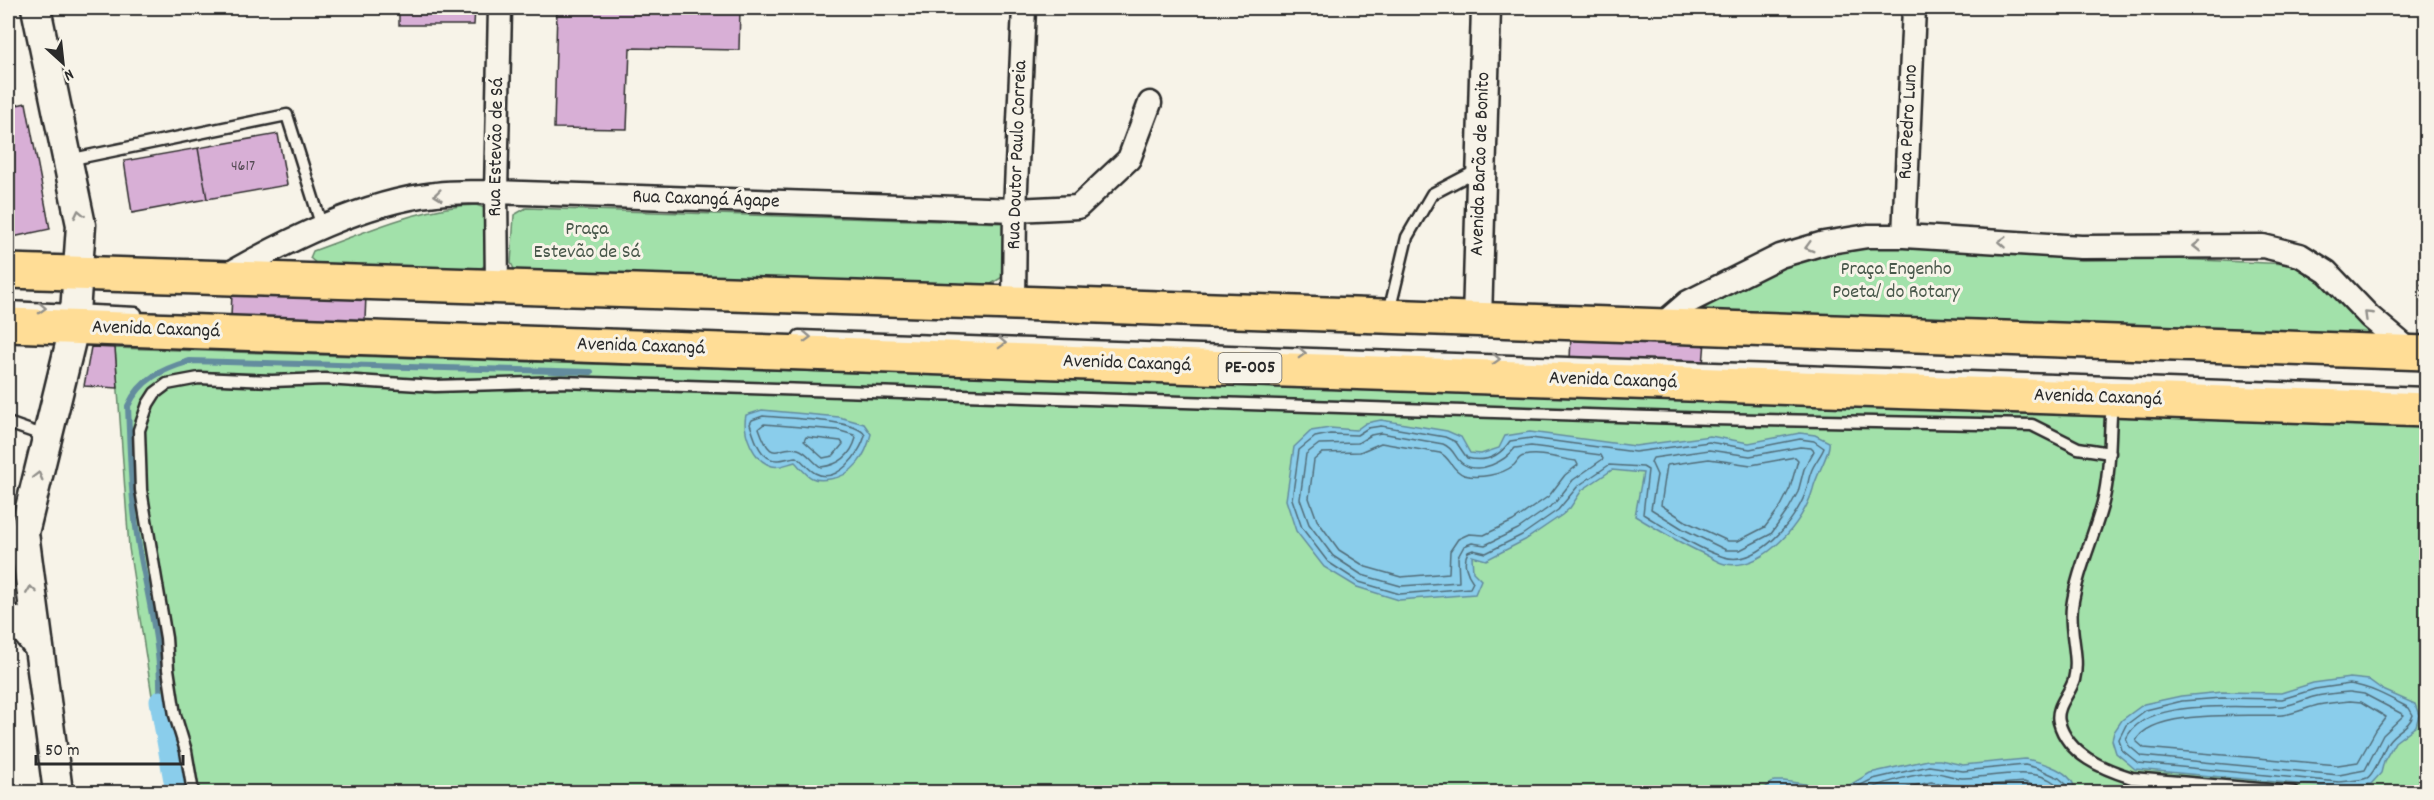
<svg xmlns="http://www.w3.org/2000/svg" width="2434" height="800" viewBox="0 0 2434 800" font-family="Dekko,sans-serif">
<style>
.green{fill:#a2e1aa;stroke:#66866a;stroke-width:1.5}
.water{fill:#8acdeb;stroke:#648c9e;stroke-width:1.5}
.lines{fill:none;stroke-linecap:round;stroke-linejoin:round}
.shore{stroke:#516c78;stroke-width:1.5}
.stream{stroke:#648c9e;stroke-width:6}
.canal{stroke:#8acdeb;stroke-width:21}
.building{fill:#d8afd6;stroke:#2b2b2b;stroke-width:1.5}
.service-casing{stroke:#2b2b2b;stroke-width:15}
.minor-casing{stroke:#2b2b2b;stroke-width:27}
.tertiary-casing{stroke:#2b2b2b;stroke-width:33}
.primary-casing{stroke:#2b2b2b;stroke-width:38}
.path{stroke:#2b2b2b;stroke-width:4;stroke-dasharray:1.5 4.5;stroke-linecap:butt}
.service{stroke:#f7f3e8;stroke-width:10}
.minor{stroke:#f7f3e8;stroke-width:22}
.tertiary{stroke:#f7f3e8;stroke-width:28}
.primary{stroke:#ffdd96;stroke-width:33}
.oneway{stroke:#918f8a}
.labels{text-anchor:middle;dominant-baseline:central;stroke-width:6;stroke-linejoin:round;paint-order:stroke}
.number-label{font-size:16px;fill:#564c56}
.shield{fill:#f7f3e8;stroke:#686764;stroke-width:1.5}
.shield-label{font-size:18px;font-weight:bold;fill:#2b2b2b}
.street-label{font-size:20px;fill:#2b2b2b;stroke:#f7f3e8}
.park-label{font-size:20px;fill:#49584b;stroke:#f7f3e8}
</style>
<rect width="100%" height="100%" fill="#f7f3e8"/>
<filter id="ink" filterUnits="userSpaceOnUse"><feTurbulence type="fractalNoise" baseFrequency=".0167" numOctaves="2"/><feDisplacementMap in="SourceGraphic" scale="12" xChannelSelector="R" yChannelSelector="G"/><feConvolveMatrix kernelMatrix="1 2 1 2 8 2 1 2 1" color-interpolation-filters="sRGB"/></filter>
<g filter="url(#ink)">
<path class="green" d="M476,205L485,208L489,262L481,268L469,269L317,264L310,258L313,251C367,232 419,207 476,205Z
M526,208L1006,223L1004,276L988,286L520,271L514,269L511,263L514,215Z
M1871,246L2290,264C2325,273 2349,307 2374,332L2372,335H2355L1698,311L1715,299L1779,269L1816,256Z
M115,348L1222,385L2156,411L2426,427V792H167L129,548Z"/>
<path class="water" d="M762,410L839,417L864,424L871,434C866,456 853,476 830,479C824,480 818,481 812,478C806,475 800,467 795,462C787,464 780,468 772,466C753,461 742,432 746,415Z
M1381,420L1447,431L1461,437L1470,453L1481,454L1499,448L1505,436L1530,432L1635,446L1710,436L1749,443L1800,433L1815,435L1829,442C1831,452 1816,475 1813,489C1804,522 1764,571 1725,564C1718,563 1710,557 1704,554C1680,543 1658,530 1635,516L1643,473L1612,470L1582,490L1570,508L1562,515L1525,540L1486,560L1472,556L1473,572L1481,580L1475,594L1399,600L1357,587L1324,567L1296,531L1286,500L1294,447L1311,431L1330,428L1356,430L1366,423Z
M2350,678L2369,680L2383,690L2415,704L2419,715L2416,726L2395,742L2384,761L2381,773L2371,784L2340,788L2135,769L2116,753L2112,740L2114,732L2122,720L2144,704L2181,696L2222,692L2281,693L2313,683Z
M2025,759C2042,762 2075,771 2075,792H1760L1774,781H1784L1838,789L1850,785L1870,773L1928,760H1940L1963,765Z"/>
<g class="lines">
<path class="shore" d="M763,416C782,418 856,419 865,435C861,453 837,485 815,473C808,469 803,461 797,457C790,457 785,460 778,460C760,461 754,437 750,424L752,420Z
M764,424L837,430L854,435L856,438C851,456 839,465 821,467C813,463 808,452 798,449C777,443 773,468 759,428Z
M1381,426L1445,437L1456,442L1467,458C1486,463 1500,456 1510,441L1531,438L1635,452L1709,442L1750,449L1800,439L1814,441L1824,448C1821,456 1814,463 1811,472C1808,479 1808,487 1805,494C1795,521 1758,567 1724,557C1699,550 1666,528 1643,514L1648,470L1643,467L1609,465L1578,486L1558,510L1522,535L1486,553L1473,550L1468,552C1462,562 1467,574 1473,582L1470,588L1400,594L1359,582L1328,562L1302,528L1292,499L1299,450L1315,437L1330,434L1357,435L1368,428Z
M1381,433L1443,444C1455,449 1454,458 1463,464C1480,475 1505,461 1515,448L1531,446L1601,455L1603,459L1573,480L1554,504L1518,529L1485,545L1472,543L1464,546L1458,557L1459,582L1401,586L1362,575L1333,556L1309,524L1300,499L1306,454L1319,444L1358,443L1371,435Z
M806,437L841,441L843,444L833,456L823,458L804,441Z
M1381,443L1440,453C1450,457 1452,471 1464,475C1478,479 1502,475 1514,465C1518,461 1518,457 1524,456C1539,452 1560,459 1576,461L1578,465L1565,475L1549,496L1513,521L1484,535L1469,534L1458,539L1450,551L1449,573L1401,577L1366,567L1339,550L1317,520L1309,498L1314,460L1322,453L1360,452Z
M1800,447L1811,448L1814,451L1804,469L1798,492L1788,510L1771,534L1740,550H1726L1683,529L1651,509L1657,475L1651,462L1653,458L1709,450L1750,456Z
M1795,457L1798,460L1790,488L1781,506L1765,527L1738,541H1728L1687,522L1661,505L1667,465L1709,459L1751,465Z
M2350,684C2371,687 2390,698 2409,708L2413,715C2410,727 2395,731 2388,742C2383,750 2375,774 2367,778C2360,781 2347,781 2339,782L2138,763L2122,750L2119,739L2126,725L2146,710L2182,701L2222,698L2282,699L2315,689Z
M2350,692L2364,694L2404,715L2383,735L2365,770L2339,775L2141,756L2129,746L2126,739C2145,695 2243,710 2282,706C2293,705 2303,700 2313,697C2325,694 2338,693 2350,692Z
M2350,701L2361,702L2386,717L2376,730L2358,762L2338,765L2144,748L2136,741C2151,708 2251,717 2282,715C2294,714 2306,708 2318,705C2328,703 2339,702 2350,701Z
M1847,792L1873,779L1929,766L1963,771L2025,765L2037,768L2059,778L2066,784L2070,792
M1864,792C1881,783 1916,773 1935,773C1944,773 1953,778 1962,778C1990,779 2045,761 2062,792
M1888,792L1931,782L1964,787L2024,782L2051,792"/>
<path class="stream" d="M160,701C162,649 148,598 139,547C131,501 130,453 128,406C140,379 163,369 190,361L591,372"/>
<path class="canal" d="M160,701L176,792"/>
</g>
<path class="building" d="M399,8H475L474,25H399Z
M557,8H740L739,50L630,48L627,129L554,128Z
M26,103L50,229L8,238V107Z
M278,134L287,185L207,199L198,148Z
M198,148L207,199L132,213L124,161Z
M232,292L366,295L365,320L231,317Z
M1571,336L1705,341L1703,365L1570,360Z
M91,347L115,348L118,388L84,386Z"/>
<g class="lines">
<g class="service-casing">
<path id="service" d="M68,160L287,115L322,227
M8,307L136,313
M1389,312L1407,237L1432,194L1478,170
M799,336L2426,393
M2112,402C2109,435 2111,469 2103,502C2094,537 2077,571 2072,607C2069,632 2080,657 2074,680C2070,694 2055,707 2059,722C2068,755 2103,769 2132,778L2294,792
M8,423L48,437
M193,792L186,751L175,715L168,669L166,638L141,490L139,430L148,404L155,393L167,384L199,378L272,381L325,379L435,386L561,382L1712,419L2032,425L2078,448L2110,453"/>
</g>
<g class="minor-casing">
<path id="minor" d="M1904,236L1914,8
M223,277C286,241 363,202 436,194C456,191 476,193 496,192L1015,210L1078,207L1129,159L1150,103
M497,287L496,192L500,8
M1014,303L1015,210L1024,8
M1659,327L1688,302L1780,256L1824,243L1868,236H1904L2081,247L2263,246L2300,255L2327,272L2370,317L2413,353"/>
</g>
<g class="tertiary-casing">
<path id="tertiary" d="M36,8L81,225L74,328L24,533L58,792
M1477,320L1486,8
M8,618C22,624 30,636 39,648"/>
</g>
<g class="primary-casing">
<path id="primary" d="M8,271L1014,303L2426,353
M8,325L2426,410"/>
</g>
<path class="path" d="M2426,8V30
M2425,327L2420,244L2426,120"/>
<use href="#service" class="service"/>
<use href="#minor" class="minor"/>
<use href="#tertiary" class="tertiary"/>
<use href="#primary" class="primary"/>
</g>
<defs><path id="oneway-chevron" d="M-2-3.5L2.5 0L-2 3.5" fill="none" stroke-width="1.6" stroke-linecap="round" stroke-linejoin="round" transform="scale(1.5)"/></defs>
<g class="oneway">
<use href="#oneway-chevron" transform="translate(438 195) rotate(174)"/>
<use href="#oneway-chevron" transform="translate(79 214) rotate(-102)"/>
<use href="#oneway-chevron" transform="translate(2002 242) rotate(-176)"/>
<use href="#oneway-chevron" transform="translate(2197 246) rotate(180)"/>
<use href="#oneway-chevron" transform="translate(1809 247) rotate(164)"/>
<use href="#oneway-chevron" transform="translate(42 308) rotate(2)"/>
<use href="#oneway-chevron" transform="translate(2368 315) rotate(-136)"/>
<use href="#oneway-chevron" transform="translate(807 337) rotate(2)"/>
<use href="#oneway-chevron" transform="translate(1002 343) rotate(2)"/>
<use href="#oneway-chevron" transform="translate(1302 353) rotate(2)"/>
<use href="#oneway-chevron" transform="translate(1496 359) rotate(2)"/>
<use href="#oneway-chevron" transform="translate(38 476) rotate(-76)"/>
<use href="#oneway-chevron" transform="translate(31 590) rotate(-98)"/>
</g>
</g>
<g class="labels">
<g class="number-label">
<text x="243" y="166">4617</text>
</g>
<rect class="shield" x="1218.5" y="353" width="63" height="30" rx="4.5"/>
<g class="shield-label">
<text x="1250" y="368">PE-005</text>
</g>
<g class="street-label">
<text transform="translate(1909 122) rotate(-87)">Rua Pedro Luno</text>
<text transform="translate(497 147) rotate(-89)">Rua Estevão de Sá</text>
<text transform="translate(1018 155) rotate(-88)">Rua Doutor Paulo Correia</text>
<text transform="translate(1481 164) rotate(-88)">Avenida Barão de Bonito</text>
<text transform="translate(706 200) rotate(2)">Rua Caxangá Ágape</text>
<text transform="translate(156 330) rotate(2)">Avenida Caxangá</text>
<text transform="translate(641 347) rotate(2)">Avenida Caxangá</text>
<text transform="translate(1127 364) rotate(2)">Avenida Caxangá</text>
<text transform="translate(1613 381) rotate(2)">Avenida Caxangá</text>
<text transform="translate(2098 398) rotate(2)">Avenida Caxangá</text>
</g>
<g class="park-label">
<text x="587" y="230">Praça<tspan x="587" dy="23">Estevão de Sá</tspan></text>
<text x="1896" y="270">Praça Engenho<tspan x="1896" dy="23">Poeta/ do Rotary</tspan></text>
</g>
</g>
<rect width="2434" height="800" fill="none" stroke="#f7f3e8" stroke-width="30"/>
<rect x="15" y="15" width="2404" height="770" fill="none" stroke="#2b2b2b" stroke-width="2" filter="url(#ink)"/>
<g transform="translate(63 63) rotate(153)" stroke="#f7f3e8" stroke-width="4.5" paint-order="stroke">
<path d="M0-4.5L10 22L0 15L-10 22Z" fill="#2b2b2b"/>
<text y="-9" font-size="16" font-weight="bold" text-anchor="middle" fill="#2b2b2b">N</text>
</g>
<path d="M36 755v9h147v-9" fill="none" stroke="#2b2b2b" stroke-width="3"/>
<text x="45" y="755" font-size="18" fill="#2b2b2b" stroke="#f7f3e8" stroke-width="4.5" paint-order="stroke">50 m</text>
</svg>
